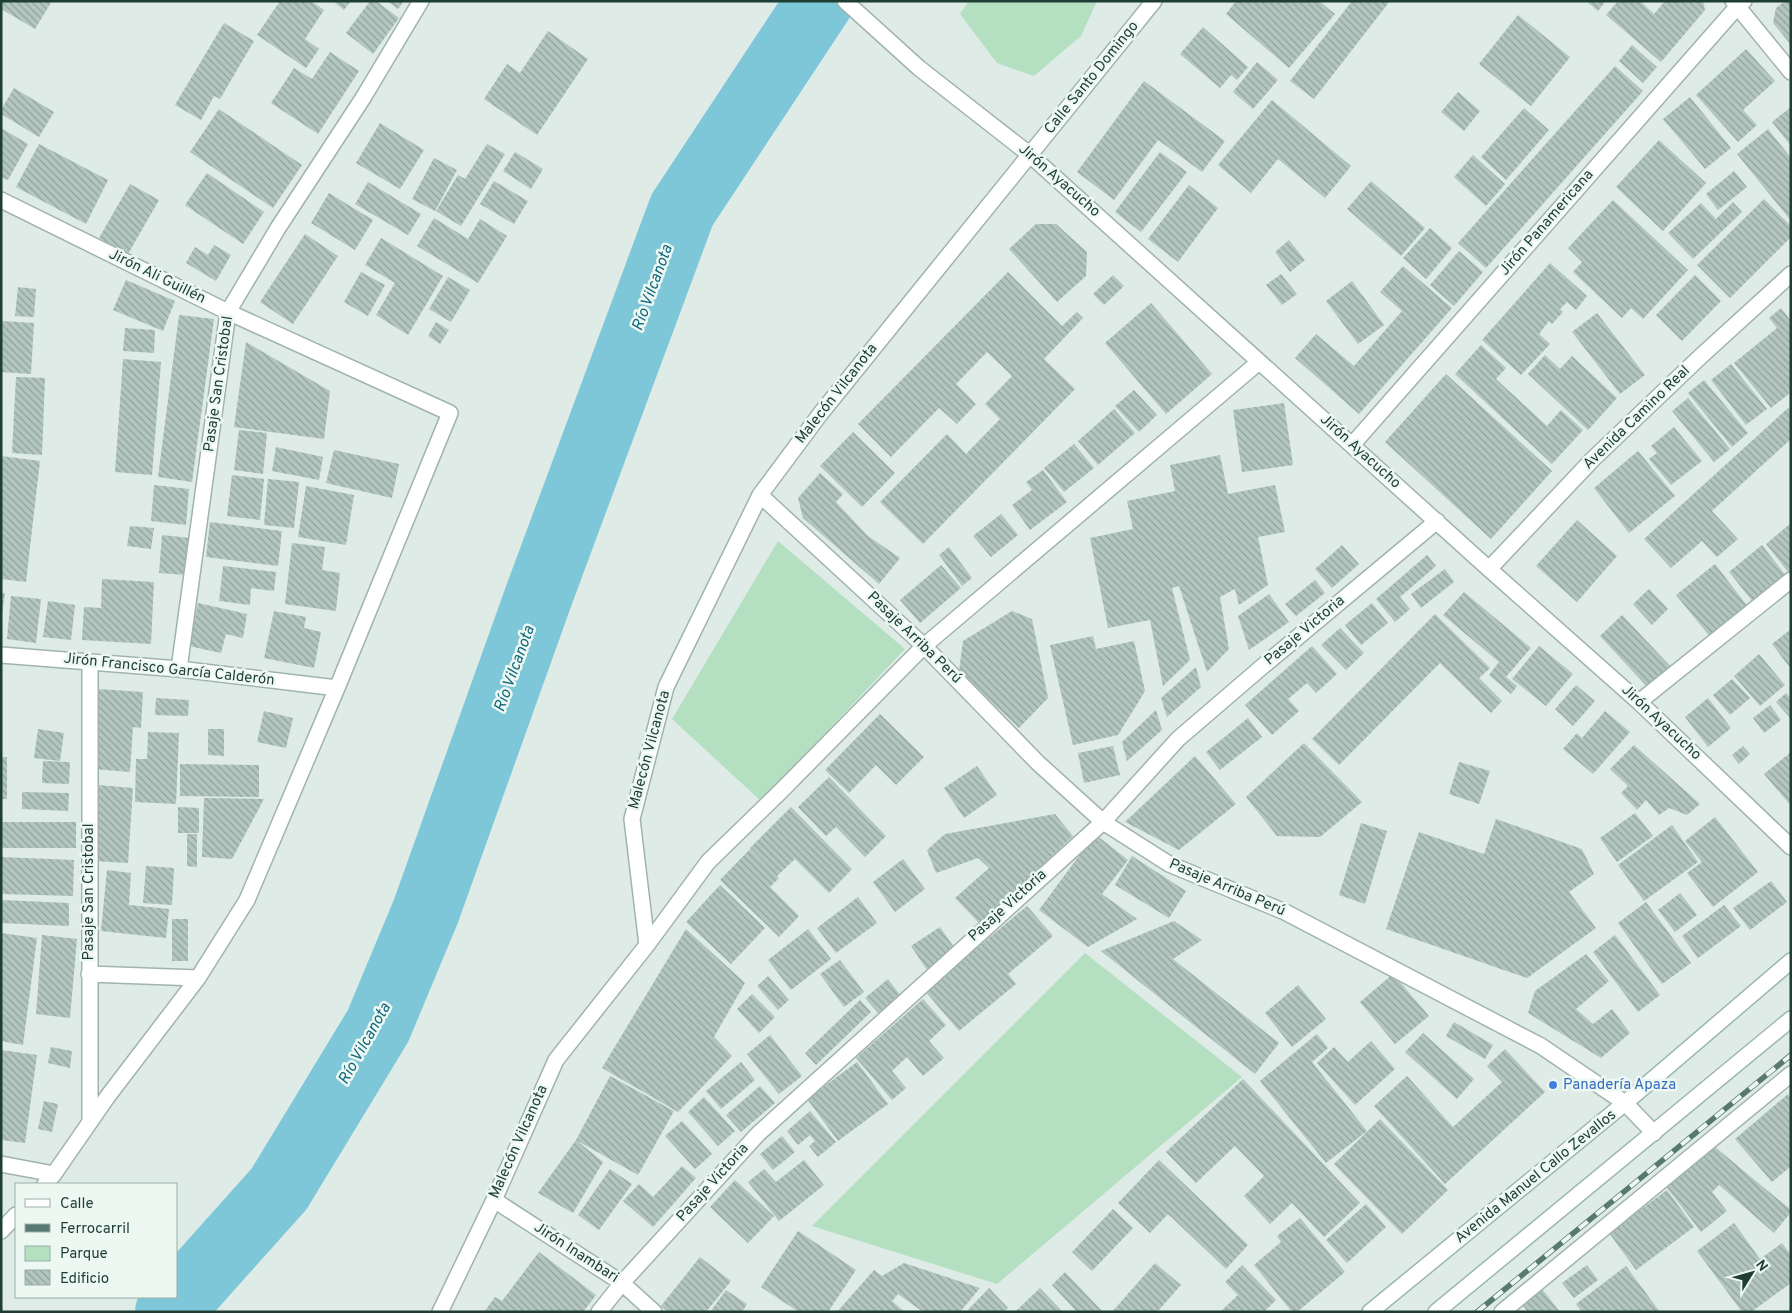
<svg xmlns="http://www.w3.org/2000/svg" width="1792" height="1313" viewBox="0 0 1792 1313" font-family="Overpass,sans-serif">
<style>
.green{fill:#b4e0c1}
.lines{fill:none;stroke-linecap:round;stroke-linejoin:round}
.river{stroke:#7ec7d8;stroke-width:68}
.building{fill:url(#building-back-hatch)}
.street-casing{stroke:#a0b3ad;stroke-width:18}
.secondary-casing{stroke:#9bb8af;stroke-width:18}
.street{stroke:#fff;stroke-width:15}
.secondary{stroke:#fff;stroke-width:15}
.rail-casing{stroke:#577971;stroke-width:5.5}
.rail{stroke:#eef8f3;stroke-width:4;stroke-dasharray:11;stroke-linecap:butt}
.shop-dot{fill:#3f7fe0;stroke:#eef8f3;stroke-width:2}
.labels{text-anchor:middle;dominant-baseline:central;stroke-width:5;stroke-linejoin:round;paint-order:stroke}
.street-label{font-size:15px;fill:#1d3d35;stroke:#eef8f3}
.shop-label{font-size:15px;fill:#366cbe;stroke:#eef8f3;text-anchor:start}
.water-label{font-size:16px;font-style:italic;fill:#11697f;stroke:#eef8f3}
</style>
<defs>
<pattern id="building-back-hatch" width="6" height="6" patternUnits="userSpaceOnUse" patternTransform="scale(1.25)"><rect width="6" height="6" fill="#b3c6bf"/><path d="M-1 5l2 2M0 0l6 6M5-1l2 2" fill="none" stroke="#91a29c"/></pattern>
</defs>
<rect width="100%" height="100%" fill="#deebe6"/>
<path class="green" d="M969,1H1097L1081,36L1034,76L997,63L960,14Z
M778,541L905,649L761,801L672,719Z
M1085,953L1242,1077L997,1284L812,1226Z"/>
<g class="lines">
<path class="river" d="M169,1312L279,1189L378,1026L426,911L539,595L682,210L820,1"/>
</g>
<path class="building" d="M1,1H52L35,29L1,9Z
M280,1H311L324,10L305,39L319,49L306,68L257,35Z
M333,1H351L344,10Z
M370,1H376L399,18L373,54L346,33Z
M387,1H404L398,9Z
M1236,1H1319L1335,14L1289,68L1226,14Z
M1352,1H1390L1314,99L1290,81Z
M1586,1H1606L1598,11Z
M1618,1H1640L1654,14L1665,1H1703L1705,10L1661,62L1606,15Z
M1785,1H1791V45L1773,23L1776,8Z
M1518,15L1570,57L1531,106L1479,64Z
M224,23L254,41L220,99L214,96L201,120L175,105Z
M1203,27L1248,67L1237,80L1231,75L1220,88L1180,54Z
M548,31L588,59L537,135L484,99L507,64L520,73Z
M1632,45L1657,67L1643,83L1619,61Z
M1746,49L1775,81L1743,110L1757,125L1738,142L1696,95Z
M330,52L359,71L318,134L271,103L294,68L312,79Z
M1257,62L1278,80L1253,109L1233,92Z
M1615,66L1643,91L1486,268L1458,243Z
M1144,81L1225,141L1202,172L1158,140L1114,200L1077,172Z
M14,88L54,112L39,137L1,114V110Z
M1458,92L1480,111L1464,131L1441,112Z
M1690,97L1731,148L1705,169L1663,119Z
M1272,100L1351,166L1325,198L1278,159L1251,193L1218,165Z
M1791,107V146L1772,122Z
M1524,108L1549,130L1506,180L1481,157Z
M219,109L302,165L273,208L190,152Z
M380,123L424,150L400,189L356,163Z
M1,128L28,144L8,180L1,177Z
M1768,129L1791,158V221L1737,154Z
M1659,140L1706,183L1663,231L1616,187Z
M39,144L108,180L86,224L16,187Z
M487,144L505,154L461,226L436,211L458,175L465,179Z
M515,152L543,169L531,189L503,171Z
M1160,152L1187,172L1141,232L1115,212Z
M1473,155L1505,184L1486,206L1454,177Z
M434,158L457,170L435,211L412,199Z
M1734,171L1747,187L1718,210L1706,194Z
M207,173L264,212L243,244L185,205Z
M494,181L528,201L514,224L480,204Z
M1371,181L1425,228L1401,256L1347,209Z
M368,182L421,214L408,235L355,204Z
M130,184L159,200L128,254L99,238Z
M1189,185L1218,208L1178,262L1148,239Z
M329,193L373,220L355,250L311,223Z
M1764,199L1791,226V237L1730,298L1697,265Z
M1613,200L1688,270L1643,319L1631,308L1622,318L1573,272L1582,262L1568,248Z
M1733,202L1742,212L1693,259L1668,233L1701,203L1716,219Z
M434,218L468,239L480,219L507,236L478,283L417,246Z
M1036,224H1056L1087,252L1086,276L1057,302L1009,249Z
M1430,228L1452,248L1426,279L1403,258Z
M305,234L338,256L293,324L260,302Z
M381,238L443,276L408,335L376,315L395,283L365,265Z
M1289,240L1305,260L1290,272L1275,252Z
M214,245L231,255L216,281L186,263L195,247L208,255Z
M1459,251L1483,272L1454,306L1430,285Z
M1550,263L1587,296L1576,310L1567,302L1560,309L1563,312L1552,324L1549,321L1539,334L1550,344L1521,375L1482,340Z
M1403,266L1452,308L1359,414L1295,358L1316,334L1354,366L1402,311L1380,292Z
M361,272L385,285L368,316L344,302Z
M1008,272L1062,326L1077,312L1083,318L1044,359L1075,389L923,544L880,502L947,434L966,454L1000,419L985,404L1012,376L987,352L956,384L976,404L957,424L939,408L891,457L858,424Z
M1281,274L1297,294L1282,305L1266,285Z
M1113,275L1124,286L1104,305L1093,294Z
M1695,275L1721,301L1682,341L1656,315Z
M448,277L470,290L451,322L429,309Z
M126,280L175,301L163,331L113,310Z
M1352,281L1384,325L1358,344L1326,301Z
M18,287L36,289L34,317L15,316Z
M1151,303L1212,374L1166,414L1105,343Z
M1781,308L1791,321V392L1771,408L1734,363L1777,328L1769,318Z
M1597,313L1645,375L1620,394L1572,332Z
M179,315L214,319L192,482L158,477Z
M1,321L34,323L31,374L1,372Z
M436,322L449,330L440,344L428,336Z
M125,328L155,330L154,353L123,351Z
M246,342L330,391L324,439L234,427Z
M1481,345L1506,368L1496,379L1547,426L1561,410L1583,430L1552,464L1455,374Z
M1545,355L1560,369L1572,356L1617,398L1588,430L1528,374Z
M123,359L161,362L152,475L115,472Z
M1731,364L1767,409L1746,425L1711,380Z
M1446,374L1552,471L1491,539L1385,442Z
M16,377L45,378L42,455L12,453Z
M1704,380L1748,433L1732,447L1688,393Z
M1134,390L1157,415L1139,432L1115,406Z
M1688,398L1730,449L1714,462L1672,411Z
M1284,403L1293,465L1242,472L1233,410Z
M1788,408L1791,411V439L1712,511L1738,539L1717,557L1702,541L1671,568L1644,539Z
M1114,409L1135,433L1098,465L1078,441Z
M1674,427L1702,461L1671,485L1649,459L1657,453L1651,446Z
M239,430L267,433L263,474L234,470Z
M853,432L895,473L862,507L820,466Z
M1074,444L1094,468L1064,492L1044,468Z
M276,447L323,457L319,480L272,471Z
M334,450L399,464L392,498L326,483Z
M1638,451L1675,496L1629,533L1594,488Z
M1220,455L1228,494L1275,485L1285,532L1258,537L1268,585L1239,605L1235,589L1220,597L1229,649L1207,672L1179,586L1172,588L1190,660L1163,686L1150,620L1108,628L1090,538L1133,529L1127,501L1175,491L1170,465Z
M1,456L40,461L26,582L1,579Z
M1043,470L1067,502L1030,530L1012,505L1032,490L1026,482Z
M820,473L843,494L836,502L868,536L900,558L879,584L803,518L798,498Z
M232,475L264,479L260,520L227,516Z
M268,479L299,482L294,528L264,525Z
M154,485L189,489L186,525L151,521Z
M306,486L354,495L346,545L298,537Z
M1001,514L1018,535L991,557L973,536Z
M1577,520L1617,556L1577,602L1536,566Z
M210,522L282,531L278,566L206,557Z
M1791,523V571L1789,573L1766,544Z
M130,526L154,528L151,549L127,546Z
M162,535L190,538L187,575L159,573Z
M292,543L325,547L322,570L340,573L336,611L285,604Z
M1342,545L1359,564L1332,588L1315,569Z
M1762,545L1787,577L1754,603L1729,572Z
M949,547L972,578L962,586L939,555Z
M1427,555L1436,566L1400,597L1410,609L1395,622L1376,599Z
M1715,564L1749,608L1711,638L1676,595Z
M941,565L961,588L920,623L900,600Z
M223,566L276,572L274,591L251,588L250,605L219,601Z
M1445,569L1454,582L1421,608L1411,594Z
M102,579L154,582L151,644L82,640L84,607L101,608Z
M1315,580L1325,593L1296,616L1285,604Z
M1649,589L1668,609L1652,625L1633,604Z
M1464,592L1531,648L1506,677L1517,686L1511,694L1489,675L1499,662L1443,615Z
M1,593H5L2,614H1Z
M1269,594L1289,622L1249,650L1238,616Z
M11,596L41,599L36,643L7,639Z
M48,601L75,605L71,640L43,637Z
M198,603L247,614L243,638L226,634L221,653L189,646Z
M1372,603L1388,623L1361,645L1345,625Z
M274,611L306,617L304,628L321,632L314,668L264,658Z
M1012,611L1032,619L1048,698L1019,728L959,671L963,641Z
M1435,614L1490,668L1479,678L1502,701L1491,713L1440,663L1339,765L1312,739Z
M1622,615L1673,669L1650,690L1600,636Z
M1340,628L1364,653L1346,670L1321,645Z
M1791,629V669L1772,644Z
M1093,636L1096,649L1134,641L1145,691L1118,735L1073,745L1050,645Z
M1312,646L1337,674L1316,693L1307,683L1288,699L1299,711L1272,735L1245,705Z
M1539,646L1573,674L1546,706L1512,679Z
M1759,654L1785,685L1760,706L1734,676Z
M1196,667L1201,687L1167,717L1161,698Z
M1732,679L1750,698L1730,715L1713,695Z
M1576,685L1595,701L1573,726L1555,709Z
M97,689L143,692L141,728L133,727L130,772L93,769Z
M1786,693L1791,698V719L1776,702Z
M156,698L189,700L188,716L155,715Z
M1708,698L1731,728L1708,747L1685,717Z
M1770,705L1781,720L1764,733L1753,718Z
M1156,710L1162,730L1127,761L1122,742Z
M264,711L293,718L286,748L257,742Z
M1605,711L1630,732L1593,774L1563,749L1577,733L1582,738Z
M880,714L924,757L896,785L876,765L849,793L825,770Z
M1248,718L1262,737L1220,770L1206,752Z
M38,729L64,733L60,761L34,758Z
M208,729H224V756L208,755Z
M148,732L179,733L176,804L135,802L136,759H147Z
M1304,743L1362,802L1320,837L1277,836L1246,797Z
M1634,745L1700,804L1687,815L1669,808L1659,815L1646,800L1637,810L1621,793L1628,786L1610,769Z
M1113,746L1120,775L1084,783L1078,753Z
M1743,746L1750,754L1739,764L1732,755Z
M1791,752V806L1764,774Z
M1195,756L1236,804L1179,850L1125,822Z
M1,757H7V799H1Z
M43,761L70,762L69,784L42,783Z
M1459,762L1490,771L1479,804L1449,794Z
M180,764L259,765V797L180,796Z
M977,766L997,795L964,818L944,788Z
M829,777L886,836L865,857L836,827L826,836L798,807Z
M98,785L133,788L128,863L94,861Z
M22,792L69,793L68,811L22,809Z
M204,798L264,799L232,859L202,857Z
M178,807L199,808V833H178Z
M791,807L852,869L829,893L795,859L777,876L779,878L770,887L799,916L779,937L720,880L750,849L771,869L750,848Z
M1635,813L1653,836L1617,862L1600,838Z
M1055,814L1073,836L980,924L955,898L989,868L978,858L936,873L927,850L945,834Z
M1715,817L1758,872L1713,907L1687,873L1702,862L1685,841Z
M1496,819L1582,849L1594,874L1569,892L1596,928L1527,978L1386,929L1419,832L1484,854Z
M1,822H76V848H1Z
M1361,823L1387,831L1365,904L1339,895Z
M1672,825L1698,862L1644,901L1618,865Z
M187,834H197V867L187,866Z
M1095,834L1128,860L1102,894L1137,919L1088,947L1039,910Z
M1132,856L1186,891L1169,918L1115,885Z
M1,857L74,860L73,896L1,894Z
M903,859L925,889L895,912L873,882Z
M146,866L174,868L172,905L143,903Z
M107,870L131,873L129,905L169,909L166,938L101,931Z
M1771,881L1787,902L1750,930L1733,908Z
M720,885L765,928L731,964L686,922Z
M1680,893L1697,915L1675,932L1658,910Z
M858,897L877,923L836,953L817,928Z
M1,900L69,903V926L1,923Z
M1646,902L1691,963L1662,984L1618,923Z
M1724,905L1741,926L1698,958L1682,936Z
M1027,906L1053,936L1008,974L1016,984L959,1031L925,991Z
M172,919H188V961H172Z
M1174,921L1202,940L1173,959L1279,1043L1255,1074L1101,951Z
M940,927L956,950L927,970L911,946Z
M686,929L745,983L714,1037L732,1056L678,1112L602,1068Z
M808,929L831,959L791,990L768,960Z
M1,933L37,938L23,1045L1,1041Z
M42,935L77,939L70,1018L36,1014Z
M1615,935L1660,995L1638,1012L1593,952Z
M1586,954L1609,981L1576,1009L1593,1024L1612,1009L1630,1033L1601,1058L1528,1013L1535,991Z
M840,960L864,992L844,1007L820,974Z
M1393,974L1429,1016L1395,1044L1360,1002Z
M768,976L789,1000L778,1010L757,986Z
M888,979L900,995L878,1013L865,998Z
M1298,985L1326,1019L1292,1047L1265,1013Z
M752,994L775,1017L759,1033L737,1009Z
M923,999L946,1025L929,1041L944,1058L923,1076L907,1057L892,1071L906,1088L892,1100L856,1058Z
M860,1000L871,1012L816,1065L805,1053Z
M1454,1022L1493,1045L1485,1059L1446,1036Z
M1423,1033L1474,1079L1457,1099L1405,1052Z
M1317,1034L1328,1048L1312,1062L1367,1131L1326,1163L1260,1081Z
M770,1035L802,1076L779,1094L747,1054Z
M1371,1041L1395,1069L1355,1105L1317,1063L1334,1047L1348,1062Z
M51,1047L72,1051L70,1068L48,1063Z
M1505,1049L1545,1092L1445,1184L1374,1106L1407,1076L1453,1127L1502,1082L1487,1066Z
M1,1050L37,1055L25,1143L1,1140Z
M741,1062L755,1080L721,1109L706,1091Z
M857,1062L888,1104L838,1141L807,1099Z
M610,1076L674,1111L638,1175L576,1140Z
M1243,1079L1360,1203L1324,1237L1292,1203L1270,1224L1244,1196L1264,1176L1235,1146L1196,1183L1166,1152Z
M760,1086L775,1103L741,1132L726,1115Z
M1788,1094L1791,1098V1166L1772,1182L1735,1139Z
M704,1097L735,1131L718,1146L688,1112Z
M44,1101L58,1104L52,1132L38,1129Z
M810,1111L836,1142L818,1157L809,1146L815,1141L810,1135L798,1145L787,1131Z
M1380,1119L1448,1190L1402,1234L1334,1164Z
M682,1121L712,1154L695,1169L665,1136Z
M782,1136L795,1152L773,1170L760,1154Z
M576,1140L603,1162L573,1213L538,1193Z
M1715,1147L1791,1210V1212L1774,1233L1719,1185L1712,1192L1727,1211L1701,1232L1665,1185Z
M804,1160L824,1185L779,1221L748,1182L764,1169L776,1182Z
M1159,1160L1248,1245L1226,1269L1168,1214L1150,1233L1118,1203Z
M682,1166L696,1178L653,1227L623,1201L639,1184L653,1197Z
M610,1169L632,1184L599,1230L578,1215Z
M735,1180L774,1216L748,1243L710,1207Z
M1667,1190L1694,1227L1636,1270L1609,1233Z
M1366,1204L1386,1227L1347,1263L1326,1240Z
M1113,1209L1133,1228L1092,1271L1072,1252Z
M1300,1218L1345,1272L1297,1312H1292L1254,1265L1281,1242L1277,1236Z
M1734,1223L1760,1259L1782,1243L1791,1255V1283L1751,1312H1742L1697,1251Z
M798,1231L856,1270L828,1312H799L761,1287Z
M539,1252L596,1295L583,1312H484L495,1297L502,1301Z
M700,1257L731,1281L706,1312H668L661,1306Z
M904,1263L980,1288L960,1312H923L898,1294L892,1301L905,1312H837L874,1270L882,1276Z
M1155,1263L1181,1285L1157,1312H1112Z
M1242,1265L1276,1300L1264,1312H1220L1238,1295L1225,1282Z
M1587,1265L1598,1280L1574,1298L1562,1283Z
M1626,1266L1660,1312H1582L1576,1304Z
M1065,1272L1103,1312H1077L1052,1285Z
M1539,1285L1560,1312H1528L1519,1301Z
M989,1288L1008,1308L1004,1312H966Z
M1040,1288L1063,1312H1015Z
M726,1290L747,1304L742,1312H710Z"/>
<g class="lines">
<g class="street-casing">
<path id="street" d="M845,1L919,68L1029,154L1489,569L1639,702L1791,847
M1733,1L1791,72
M1,200L228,312L450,413L337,688L247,900L198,978L108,1096L54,1174L45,1184
M1352,445L1737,7L1744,1
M760,495L924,646L1038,763L1103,822L1169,864L1285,912L1541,1046L1625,1103L1654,1133
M1489,569L1593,459L1700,357L1791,274
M1,655L179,669L337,688
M90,662V1122
M179,669L228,312L278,228L363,98L421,1
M1639,702L1791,580
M647,945L632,819L666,687L760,495L821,413L1154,1
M89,974L198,978
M1,1164L54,1174
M494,1200L622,1283L654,1312
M1,1231L16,1215
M440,1312L494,1200L556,1060L647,945L708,862L781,791L924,646L1259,362
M599,1312L622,1283L758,1134L1103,822L1178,739L1263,666L1437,521
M1502,1312L1791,1074"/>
</g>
<g class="secondary-casing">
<path id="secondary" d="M1370,1312L1625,1103L1791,961
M1436,1312L1791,1019"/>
</g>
<use href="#street" class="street"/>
<use href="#secondary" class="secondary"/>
<g class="rail-casing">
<path id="rail" d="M1477,1312L1791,1055"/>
</g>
<use href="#rail" class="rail"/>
</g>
<circle class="shop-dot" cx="1553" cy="1085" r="5"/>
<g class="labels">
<g class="street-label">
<text transform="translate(1092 78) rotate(-51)">Calle Santo Domingo</text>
<text transform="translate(1059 181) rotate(41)">Jirón Ayacucho</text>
<text transform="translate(1547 223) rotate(-49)">Jirón Panamericana</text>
<text transform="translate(157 277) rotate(26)">Jirón Ali Guillén</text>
<text transform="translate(219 384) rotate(-82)">Pasaje San Cristobal</text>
<text transform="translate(837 394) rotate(-52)">Malecón Vilcanota</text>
<text transform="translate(1637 418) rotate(-44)">Avenida Camino Real</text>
<text transform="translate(1360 452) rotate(42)">Jirón Ayacucho</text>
<text transform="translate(1305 631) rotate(-40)">Pasaje Victoria</text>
<text transform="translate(914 638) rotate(44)">Pasaje Arriba Perú</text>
<text transform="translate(169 670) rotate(6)">Jirón Francisco García Calderón</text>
<text transform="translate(1661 723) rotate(43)">Jirón Ayacucho</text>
<text transform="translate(650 750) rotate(-75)">Malecón Vilcanota</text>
<text transform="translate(1227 888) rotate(23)">Pasaje Arriba Perú</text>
<text transform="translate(89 892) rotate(-90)">Pasaje San Cristobal</text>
<text transform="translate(1008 906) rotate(-42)">Pasaje Victoria</text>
<text transform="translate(519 1142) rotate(-66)">Malecón Vilcanota</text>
<text transform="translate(1536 1177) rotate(-39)">Avenida Manuel Callo Zevallos</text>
<text transform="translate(713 1183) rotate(-48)">Pasaje Victoria</text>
<text transform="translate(576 1253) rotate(33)">Jirón Inambari</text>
</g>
<g class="shop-label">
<text x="1563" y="1085">Panadería Apaza</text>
</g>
<g class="water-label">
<text transform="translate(653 288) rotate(-70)">Río Vilcanota</text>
<text transform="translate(515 669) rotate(-70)">Río Vilcanota</text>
<text transform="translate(365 1044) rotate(-61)">Río Vilcanota</text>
</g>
</g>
<rect width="1792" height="1313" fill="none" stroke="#1d3d35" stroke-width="5"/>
<rect x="15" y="1183" width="162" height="115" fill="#eef8f3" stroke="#9aada7"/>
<rect x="25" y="1199" width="25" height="8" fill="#ffffff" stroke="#9aada7"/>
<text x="60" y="1208" font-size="15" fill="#1d3d35">Calle</text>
<rect x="25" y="1224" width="25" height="8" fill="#577971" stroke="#9aada7"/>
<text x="60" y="1233" font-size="15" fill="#1d3d35">Ferrocarril</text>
<rect x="25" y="1246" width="25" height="15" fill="#b4e0c1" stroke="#9aada7"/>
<text x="60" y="1258" font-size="15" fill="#1d3d35">Parque</text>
<rect x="25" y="1270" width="25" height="15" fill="url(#building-back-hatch)" stroke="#9aada7"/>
<text x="60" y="1283" font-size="15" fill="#1d3d35">Edificio</text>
<g transform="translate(1752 1273) rotate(53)" stroke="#eef8f3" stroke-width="4" paint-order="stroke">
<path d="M0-4L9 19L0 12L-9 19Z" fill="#1d3d35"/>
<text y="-8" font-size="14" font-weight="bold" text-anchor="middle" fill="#1d3d35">N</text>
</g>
</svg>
